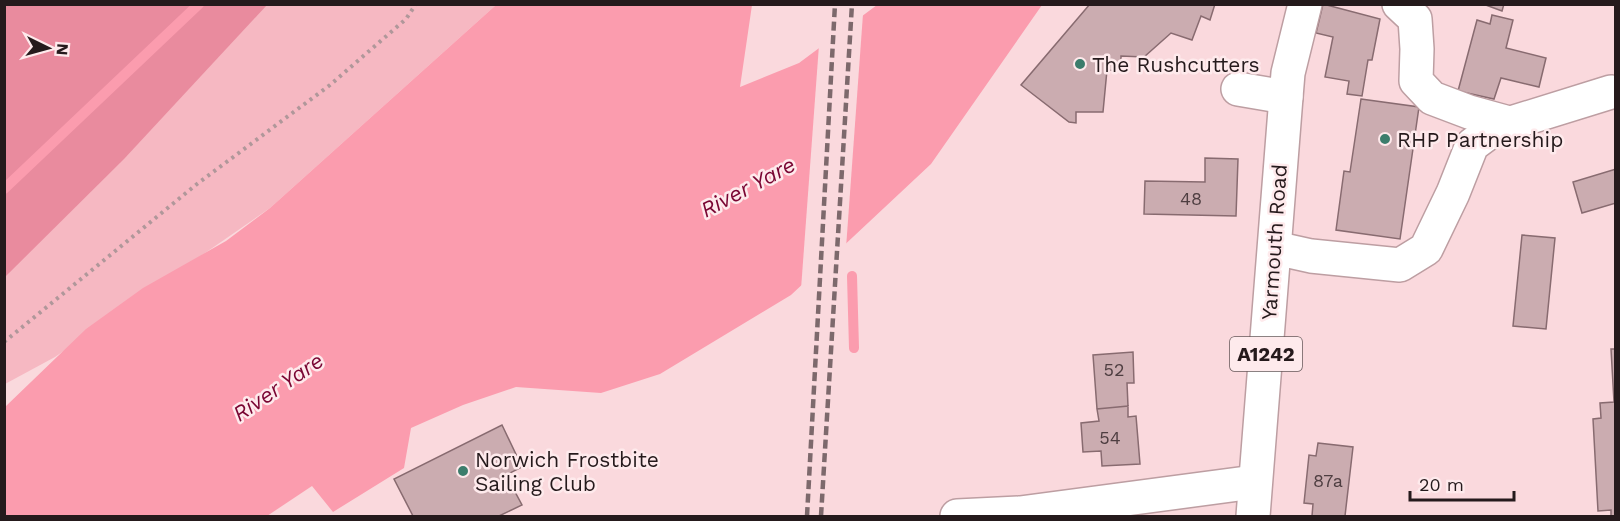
<svg xmlns="http://www.w3.org/2000/svg" width="1620" height="521" viewBox="0 0 1620 521" font-family="'Work Sans',sans-serif">
<style>
.green{fill:#f6b8c2}
.forest{fill:#e98b9e}
.water{fill:#fb9cae}
.pier{fill:#fad9dd}
.lines{fill:none;stroke-linecap:round;stroke-linejoin:round}
.stream{stroke:#fb9cae;stroke-width:10}
.building{fill:#cbacb0;stroke:#886b70;stroke-width:1.5}
.minor-casing{stroke:#bd9ea2;stroke-width:36}
.major-casing{stroke:#bd9ea2;stroke-width:36}
.path{stroke:#b0979a;stroke-width:4;stroke-dasharray:3 4.5;stroke-linecap:butt}
.minor{stroke:#fff;stroke-width:33}
.major{stroke:#fff;stroke-width:33}
.rail{stroke:#7d696c;stroke-width:4.5;stroke-dasharray:9 4.5;stroke-linecap:butt}
.poi-dot{fill:#3c7d6c;stroke:#feeaec;stroke-width:2}
.labels{text-anchor:middle;dominant-baseline:central;stroke-width:5;stroke-linejoin:round;paint-order:stroke}
.number-label{font-size:18px;fill:#4e3e41}
.shield{fill:#feeaec;stroke:#66585a;stroke-width:1.5}
.shield-label{font-size:20px;font-weight:bold;fill:#251a1c}
.poi-label{font-size:21px;fill:#251a1c;stroke:#feeaec;text-anchor:start}
.street-label{font-size:21px;fill:#251a1c;stroke:#feeaec}
.water-label{font-size:22px;font-style:italic;fill:#790532;stroke:#feeaec}
</style>
<rect width="100%" height="100%" fill="#fad9dd"/>
<path class="green" d="M5,5H496L270,208L55,357L5,384Z"/>
<path class="forest" d="M5,4L267,5L124,159L5,277Z"/>
<path class="water" d="M496,5H752L740,87L799,63L877,5H1042L931,164L791,295L660,374L601,393L516,387L463,405L411,428L404,468L333,512L312,486L267,516H5V407L86,329L143,288L226,241L270,208Z"/>
<path class="pier" d="M863,14L846,248L801,289L819,45Z"/>
<g class="lines">
<path class="stream" d="M4,189L199,4
M852,276L854,348"/>
</g>
<path class="building" d="M1090,4H1215L1210,20L1201,16L1192,40L1171,33L1144,57L1121,56V71L1107,70L1103,112H1076V123L1069,122L1021,85Z
M1323,4L1380,19L1372,60H1368L1362,96L1347,94L1349,81L1325,77L1333,37L1316,33Z
M1483,4H1504L1502,11Z
M1492,15L1513,20L1506,48L1546,58L1539,87L1501,78L1494,99L1458,91L1477,20L1490,24Z
M1361,99L1419,107L1400,239L1336,230L1344,171L1350,172Z
M1205,158L1238,159L1236,216L1144,214L1145,181L1205,182Z
M1616,169V203L1582,213L1573,182Z
M1522,235L1555,238L1546,329L1513,326Z
M1611,349H1616V516H1611V510L1598,511L1593,419L1601,418L1600,403L1614,402Z
M1133,352L1134,383H1127L1128,406L1097,409L1093,355Z
M1128,406V417L1136,416L1140,464L1102,466L1101,451L1083,452L1081,423L1099,421L1097,409Z
M502,425L522,467L506,475L522,505L499,516H413L394,479Z
M1318,443L1353,447L1345,516H1312L1313,504L1304,503L1309,455L1316,456Z"/>
<g class="lines">
<g class="minor-casing">
<path id="minor" d="M1399,4L1415,19L1417,49L1416,81L1432,98L1469,112L1509,123
M1238,89L1286,97
M1275,248L1311,256L1400,265L1426,249L1453,193L1472,145L1495,128L1611,92
M957,516L1020,513L1254,482"/>
</g>
<g class="major-casing">
<path id="major" d="M1253,516L1286,97L1288,73L1305,4"/>
</g>
<path class="path" d="M4,342L197,184L330,85L406,19L416,4"/>
<use href="#minor" class="minor"/>
<use href="#major" class="major"/>
<path class="rail" d="M807,516L835,4
M821,516L852,4"/>
</g>
<g class="poi-dot">
<circle cx="1080" cy="64" r="6"/>
<circle cx="1385" cy="139" r="6"/>
<circle cx="463" cy="471" r="6"/>
</g>
<g class="labels">
<g class="number-label">
<text x="1191" y="198">48</text>
<text x="1114" y="369">52</text>
<text x="1110" y="437">54</text>
<text x="1328" y="480">87a</text>
</g>
<rect class="shield" x="1230" y="337" width="72" height="34" rx="4.5"/>
<g class="shield-label">
<text x="1266" y="354">A1242</text>
</g>
<g class="poi-label">
<text x="1092" y="64">The Rushcutters</text>
<text x="1397" y="139">RHP Partnership</text>
<text x="475" y="459">Norwich Frostbite<tspan x="475" dy="24">Sailing Club</tspan></text>
</g>
<g class="street-label">
<text transform="translate(1274 242) rotate(-86)">Yarmouth Road</text>
</g>
<g class="water-label">
<text transform="translate(748 187) rotate(-28)">River Yare</text>
<text transform="translate(278 387) rotate(-34)">River Yare</text>
</g>
</g>
<rect width="1620" height="521" fill="none" stroke="#251a1c" stroke-width="12"/>
<g transform="translate(48 48) rotate(95)" stroke="#feeaec" stroke-width="4.5" paint-order="stroke">
<path d="M0-4.5L10 22L0 15L-10 22Z" fill="#251a1c"/>
<text y="-9" font-size="16" font-weight="bold" text-anchor="middle" fill="#251a1c">N</text>
</g>
<path d="M1410 491v9h104v-9" fill="none" stroke="#251a1c" stroke-width="3"/>
<text x="1419" y="491" font-size="18" fill="#251a1c" stroke="#feeaec" stroke-width="4.5" paint-order="stroke">20 m</text>
</svg>
